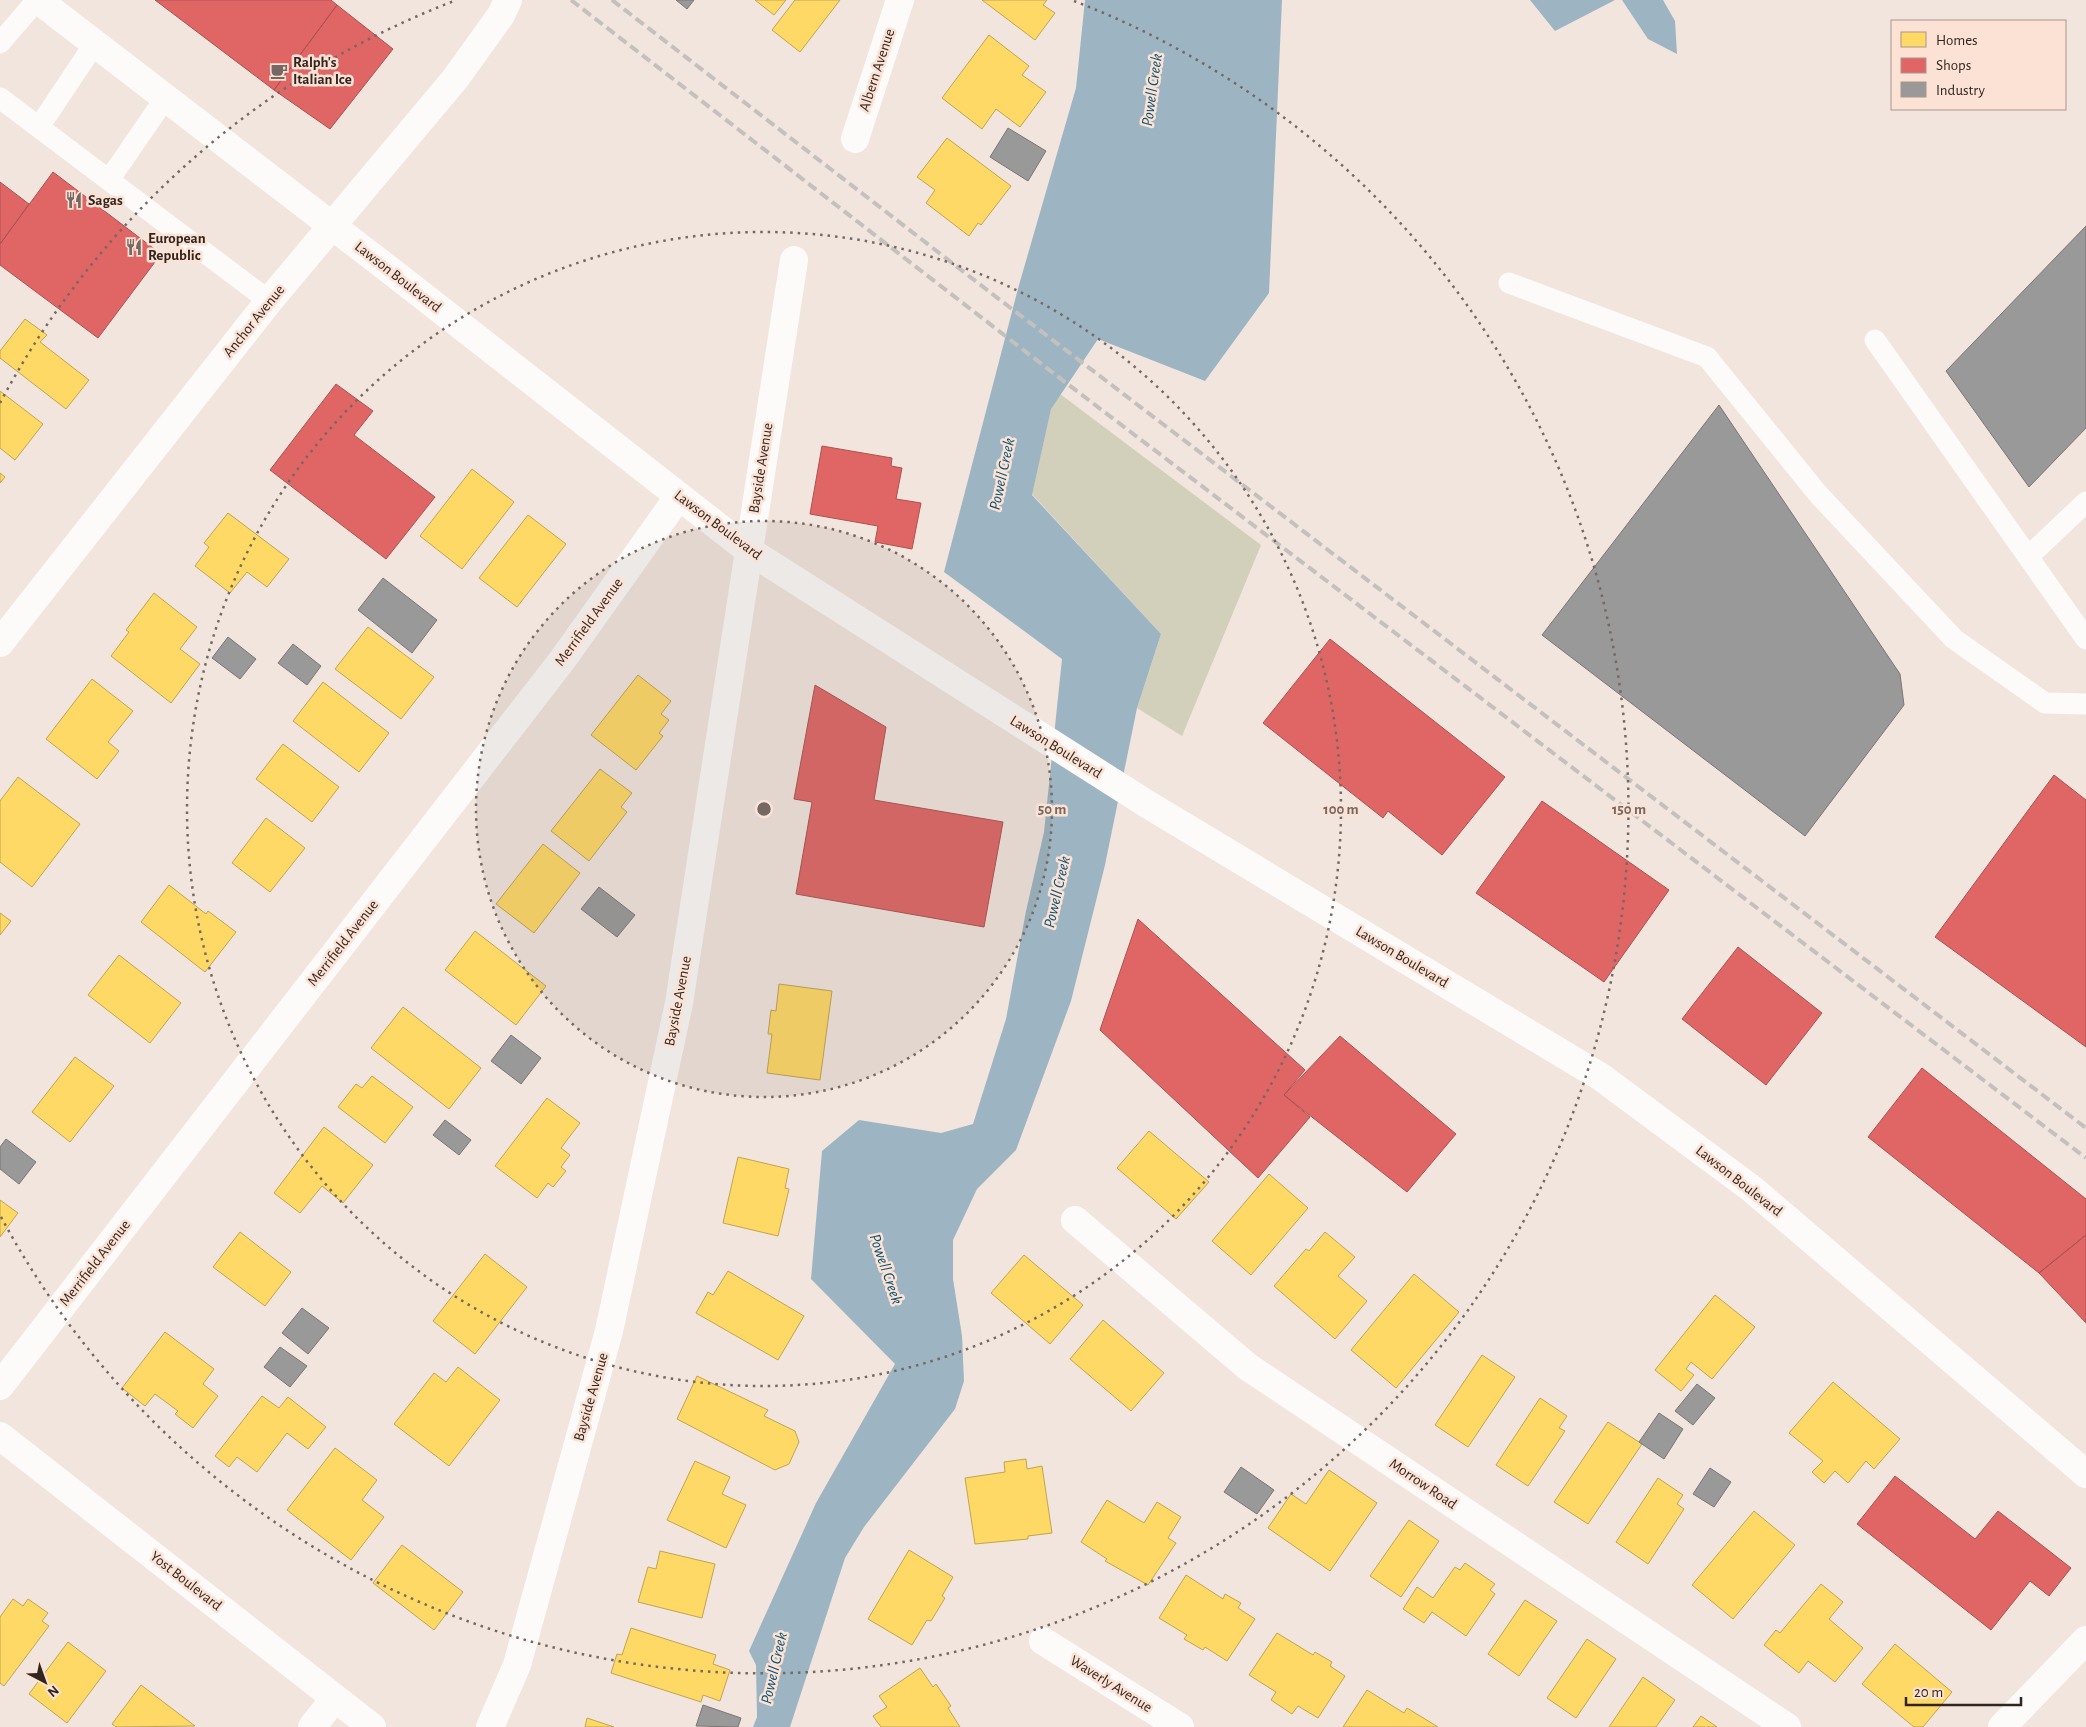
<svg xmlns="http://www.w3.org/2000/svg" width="2086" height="1727" viewBox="0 0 2086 1727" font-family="'Alegreya Sans',sans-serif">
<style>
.green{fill:#d2cfba}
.water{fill:#9db4c2}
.homes{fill:#ffd966;stroke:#c1a351}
.shops{fill:#e06666;stroke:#ac5251}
.industry{fill:#999;stroke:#7a7674}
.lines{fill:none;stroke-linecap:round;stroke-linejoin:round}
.lane{stroke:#fdfbfa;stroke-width:21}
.street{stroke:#fdfbfa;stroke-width:28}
.secondary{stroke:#fdfbfa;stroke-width:28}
.rail{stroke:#c4c0be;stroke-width:4;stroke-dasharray:10 5;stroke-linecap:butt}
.ring{fill:none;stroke:#756862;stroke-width:2.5;stroke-dasharray:2.5 5}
.labels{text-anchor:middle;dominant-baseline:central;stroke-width:5;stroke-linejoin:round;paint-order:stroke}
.poi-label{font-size:15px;font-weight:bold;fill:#31251f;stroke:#fbe2d4;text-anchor:start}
.street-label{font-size:15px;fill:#31251f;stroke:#fbe2d4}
.water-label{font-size:16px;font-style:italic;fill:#075173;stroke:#fbe2d4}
.centre{fill:#756862;stroke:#fbe2d4;stroke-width:2.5}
.ring-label{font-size:15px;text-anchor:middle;font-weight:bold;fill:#756862;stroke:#fbe2d4;stroke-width:5;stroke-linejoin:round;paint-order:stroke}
</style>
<rect width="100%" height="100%" fill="#f2e5dd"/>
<path class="green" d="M1060,394L1261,545L1182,736L1137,708L1161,634L1032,494L1051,408Z"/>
<path class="water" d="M1085,0H1282L1269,293L1205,381L1098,339L1051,409L1032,495L1161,634L1137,708L1105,865L1071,1001L1016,1150L977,1189L953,1240V1279L962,1336L964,1381L955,1409L864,1527L845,1558L790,1727H753L757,1717L756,1665L749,1651L816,1503L895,1364L811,1279L822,1151L859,1120L941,1133L973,1124L1006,1019L1026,911L1044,832L1062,659L944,572L1019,285L1076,88Z
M1530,0H1615L1555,31Z
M1622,0H1663L1675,21L1677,54L1648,39Z"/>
<path class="homes" d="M755,0H786L774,15Z
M795,0H840L800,52L772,30Z
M982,0H1047L1043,5L1055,13L1035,40Z
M989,35L1029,66L1022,75L1046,92L1020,127L996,109L982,129L942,98Z
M947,138L1011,186L981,225L978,223L969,236L926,203L935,190L917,177Z
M25,319L47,335L40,342L89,380L66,409L0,358V351Z
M0,391L43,424L15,460L0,448Z
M472,469L514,502L462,569L420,536Z
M0,473L5,477L0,483Z
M228,513L289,559L267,587L247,572L230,593L195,566L209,547L204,543Z
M528,515L566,544L517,607L479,578Z
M154,593L197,627L180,649L200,664L171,703L111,656L129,632L126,630Z
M368,627L434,677L401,719L335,669Z
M638,675L671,701L661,714L669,720L659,733L663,736L636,770L591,735Z
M92,679L133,711L108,742L119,751L97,779L46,739Z
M323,682L389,733L359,772L293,721Z
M283,744L339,787L312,822L256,779Z
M600,769L632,793L621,807L627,812L589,861L551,831Z
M18,777L80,824L32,887L0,862V801Z
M266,818L305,848L270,892L232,863Z
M543,844L580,873L534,933L496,904Z
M169,885L206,914L208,911L236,932L205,972L141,922Z
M0,913L11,921L0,935Z
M475,931L546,986L516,1025L445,970Z
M119,955L181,1003L150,1043L88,995Z
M779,984L832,991L820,1080L767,1073L772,1034H768L771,1010L776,1011Z
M403,1007L481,1068L449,1109L371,1048Z
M75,1057L114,1086L70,1142L32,1112Z
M372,1076L413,1107L385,1143L338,1107L356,1084L362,1088Z
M547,1098L580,1123L561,1148L570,1155L561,1167L566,1171L553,1187L548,1183L537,1198L495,1166Z
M324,1127L373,1165L343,1203L322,1186L300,1213L274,1193Z
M1149,1131L1209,1182L1176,1219L1117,1168Z
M738,1157L789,1169L785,1188L789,1189L778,1236L723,1223Z
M1269,1174L1308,1208L1251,1275L1212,1241Z
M0,1200L18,1213L0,1237Z
M240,1232L291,1272L265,1306L213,1267Z
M1325,1232L1355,1257L1338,1276L1367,1301L1335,1339L1274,1286L1306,1249L1309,1251Z
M485,1254L527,1287L475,1354L433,1321Z
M1024,1255L1083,1305L1050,1344L991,1293Z
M728,1271L804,1316L778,1360L696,1313L708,1292L713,1295Z
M1414,1274L1459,1312L1396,1388L1351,1350Z
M1715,1295L1755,1327L1712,1379L1691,1362L1686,1369L1694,1375L1681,1391L1655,1370Z
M1103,1320L1164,1373L1131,1411L1070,1359Z
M165,1332L214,1369L203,1384L218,1396L193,1428L175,1414L178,1411L155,1394L145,1406L122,1388Z
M1482,1355L1515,1377L1468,1447L1435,1425Z
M458,1367L500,1400L449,1466L394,1424L434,1373L446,1382Z
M697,1376L768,1410L764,1416L795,1431L799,1442L789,1464L775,1470L677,1419Z
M1833,1382L1900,1439L1874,1469L1866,1461L1848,1483L1835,1471L1824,1483L1812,1472L1823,1461L1789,1433Z
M262,1396L279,1408L288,1397L326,1427L308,1449L287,1433L257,1472L237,1457L229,1467L215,1456Z
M1540,1398L1567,1416L1559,1428L1565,1431L1528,1486L1496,1465Z
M1608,1422L1642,1444L1588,1524L1554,1502Z
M335,1448L377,1480L362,1500L384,1517L351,1560L287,1510Z
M1026,1459L1027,1469L1042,1466L1052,1533L1028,1536V1539L975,1544L965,1478L1005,1472L1004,1462Z
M695,1461L730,1477L722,1494L746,1505L726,1548L667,1520Z
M1329,1470L1377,1503L1330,1571L1268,1528L1291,1494L1306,1504Z
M1658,1478L1683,1495L1677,1504L1684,1509L1648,1564L1616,1542Z
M1107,1500L1144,1523L1157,1502L1181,1517L1168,1538L1176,1543L1148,1585L1105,1561L1107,1559L1081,1542Z
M1754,1511L1795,1545L1733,1619L1692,1585Z
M1409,1520L1439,1541L1401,1597L1370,1576Z
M402,1545L463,1592L434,1630L373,1583Z
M909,1550L953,1577L942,1596L945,1598L931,1621L927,1620L912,1645L868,1619Z
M660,1551L715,1564L702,1618L638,1602L648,1567L656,1569Z
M1465,1563L1495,1584L1490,1590L1495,1594L1466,1636L1432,1612L1424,1623L1403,1609L1417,1587L1433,1598L1455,1567L1460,1570Z
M1186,1575L1223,1599L1225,1594L1241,1603L1238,1608L1255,1619L1227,1661L1205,1647L1203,1650L1184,1639L1187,1635L1159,1618Z
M1821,1584L1843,1602L1829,1619L1863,1648L1835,1682L1808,1661L1799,1673L1764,1645L1776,1630L1780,1633Z
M13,1599L23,1606L28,1599L48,1613L42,1621L49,1626L4,1686L0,1683V1617Z
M1525,1600L1557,1621L1519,1676L1488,1654Z
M631,1628L716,1655L713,1664L730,1670L720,1701L703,1695L701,1702L611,1673L617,1654L622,1655Z
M1277,1633L1313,1655L1315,1652L1332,1662L1330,1666L1345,1676L1318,1718L1298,1706L1292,1714L1271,1700L1276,1692L1249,1675Z
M1587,1639L1616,1659L1576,1718L1547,1698Z
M68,1642L106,1671L67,1723L29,1694Z
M1895,1644L1952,1692L1923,1727H1914L1862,1684Z
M920,1668L933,1687L936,1684L951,1706L948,1708L960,1727H881L873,1716L887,1707L879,1696Z
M1643,1677L1675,1700L1656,1727H1609Z
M141,1685L195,1726L116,1727L112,1724Z
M1367,1690L1404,1713L1407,1708L1438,1727H1343Z
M1701,1716L1717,1727H1693Z
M587,1718L614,1727H585Z"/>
<path class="shops" d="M155,0H331L337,5L274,90Z
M337,5L393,49L330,129L274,90Z
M53,172L161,254L98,338L0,265V244Z
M0,182L29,204L0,244Z
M336,384L373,411L354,435L435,497L386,559L270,470Z
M822,446L892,458L891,466L902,468L896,499L921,503L912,549L875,542L878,526L810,514Z
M1330,639L1505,777L1442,855L1388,811L1383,818L1263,723Z
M815,685L886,727L874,800L1003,822L984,927L796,894L812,802L794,799Z
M2054,775L2086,800V1047L1935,937Z
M1542,801L1669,890L1604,982L1476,893Z
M1138,919L1305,1070L1284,1095L1310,1117L1258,1178L1100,1030Z
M1738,947L1822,1013L1766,1085L1682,1019Z
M1340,1036L1456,1134L1407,1192L1284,1095Z
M1922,1068L2086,1199V1235L2039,1273L1868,1137Z
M2086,1235V1323L2039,1273Z
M1895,1476L1975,1539L1998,1511L2071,1568L2049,1596L2030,1581L1991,1630L1857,1524Z"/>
<path class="industry" d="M676,0H694L687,9Z
M1008,128L1046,151L1028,181L990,157Z
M2086,226V428L2029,487L1946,371Z
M1719,405L1900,674L1904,705L1805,836L1542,635Z
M383,578L437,620L412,653L358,610Z
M228,637L256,659L240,679L212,658Z
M293,644L321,666L307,685L278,663Z
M599,887L635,915L617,937L581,909Z
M511,1035L541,1058L521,1084L491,1061Z
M445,1120L471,1140L459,1155L433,1135Z
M6,1139L36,1162L19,1184L0,1169V1147Z
M302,1308L329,1328L308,1354L282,1333Z
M280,1347L307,1366L290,1387L264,1367Z
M1697,1384L1715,1398L1693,1425L1675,1411Z
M1659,1413L1683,1429L1664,1459L1639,1442Z
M1241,1467L1274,1490L1257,1514L1224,1492Z
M1710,1468L1731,1482L1714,1507L1693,1494Z
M703,1705L741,1718L738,1727L696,1726Z"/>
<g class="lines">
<path class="lane" d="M0,43L37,0
M0,98L269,301
M39,127L95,43
M109,180L166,97
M1509,283L1707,357L1818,494L1954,639L2045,703L2086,704
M1875,340L2086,639
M2028,557L2086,502"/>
<path class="street" d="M855,139L900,0
M0,643L269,301L455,79L501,15L508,0
M1075,1220L1248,1367L1787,1727
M0,1386L563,659L679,496
M0,1436L372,1727
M1043,1641L1180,1727
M312,1727L335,1698
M490,1727L517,1665L609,1331L679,1003L794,260
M2002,1727L2086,1640"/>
<path class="secondary" d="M38,0L378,261L748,550L1147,804L1601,1077L1752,1189L2086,1474"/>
<path class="rail" d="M571,0L1061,379L2086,1158
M612,0L991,293L2086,1128"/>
</g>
<circle cx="764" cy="809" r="288" fill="#756862" fill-opacity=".12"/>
<g class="ring">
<circle cx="764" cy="809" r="288"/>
<circle cx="764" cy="809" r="577"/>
<path d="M0 403A865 865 0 0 1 454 1M1074 1A865 865 0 1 1 0 1215"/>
</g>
<defs>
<g id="cafe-bare" transform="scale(1.35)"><path d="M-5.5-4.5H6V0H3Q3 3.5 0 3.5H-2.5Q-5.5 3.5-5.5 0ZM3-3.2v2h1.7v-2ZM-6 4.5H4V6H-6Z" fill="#756862" stroke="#fbe2d4" stroke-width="2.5" paint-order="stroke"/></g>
<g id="restaurant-bare" transform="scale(1.35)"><path d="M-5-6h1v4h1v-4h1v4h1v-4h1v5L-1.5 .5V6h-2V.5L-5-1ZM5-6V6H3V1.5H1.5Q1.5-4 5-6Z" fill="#756862" stroke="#fbe2d4" stroke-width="2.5" paint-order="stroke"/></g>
</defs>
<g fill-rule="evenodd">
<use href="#cafe-bare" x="279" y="71"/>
<use href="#restaurant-bare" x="74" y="200"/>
<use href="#restaurant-bare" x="134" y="247"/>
</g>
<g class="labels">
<g class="poi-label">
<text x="293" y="62">Ralph's<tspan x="293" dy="17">Italian Ice</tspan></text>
<text x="88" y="200">Sagas</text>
<text x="148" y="238">European<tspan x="148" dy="17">Republic</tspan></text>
</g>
<g class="street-label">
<text transform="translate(877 70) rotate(-72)">Albern Avenue</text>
<text transform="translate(398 277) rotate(38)">Lawson Boulevard</text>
<text transform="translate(254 321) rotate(-51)">Anchor Avenue</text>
<text transform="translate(761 468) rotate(-81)">Bayside Avenue</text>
<text transform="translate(718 525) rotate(37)">Lawson Boulevard</text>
<text transform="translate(589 622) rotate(-54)">Merrifield Avenue</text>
<text transform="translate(1056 747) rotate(32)">Lawson Boulevard</text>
<text transform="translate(343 943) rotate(-52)">Merrifield Avenue</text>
<text transform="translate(1402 957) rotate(31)">Lawson Boulevard</text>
<text transform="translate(678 1001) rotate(-79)">Bayside Avenue</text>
<text transform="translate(1739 1181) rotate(38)">Lawson Boulevard</text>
<text transform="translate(95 1263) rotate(-52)">Merrifield Avenue</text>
<text transform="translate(591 1397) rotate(-74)">Bayside Avenue</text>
<text transform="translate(1423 1484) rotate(34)">Morrow Road</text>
<text transform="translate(186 1581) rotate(38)">Yost Boulevard</text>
<text transform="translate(1111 1684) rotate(32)">Waverly Avenue</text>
</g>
<g class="water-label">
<text transform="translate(1152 90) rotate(-82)">Powell Creek</text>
<text transform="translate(1002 474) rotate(-78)">Powell Creek</text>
<text transform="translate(1057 892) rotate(-77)">Powell Creek</text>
<text transform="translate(886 1269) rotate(71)">Powell Creek</text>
<text transform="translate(774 1668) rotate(-77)">Powell Creek</text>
</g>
</g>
<circle cx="764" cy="809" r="8" class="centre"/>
<g class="ring-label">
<text x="1052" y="814">50 m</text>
<text x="1341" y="814">100 m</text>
<text x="1629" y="814">150 m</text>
</g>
<rect x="1891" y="20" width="175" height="90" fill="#fbe2d4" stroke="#aa968c"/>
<rect x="1901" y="32" width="25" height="15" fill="#ffd966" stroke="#aa968c"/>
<text x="1936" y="45" font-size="15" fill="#31251f">Homes</text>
<rect x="1901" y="58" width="25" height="15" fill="#e06666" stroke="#aa968c"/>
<text x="1936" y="70" font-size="15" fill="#31251f">Shops</text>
<rect x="1901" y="82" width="25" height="15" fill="#999999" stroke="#aa968c"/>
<text x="1936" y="95" font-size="15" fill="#31251f">Industry</text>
<g transform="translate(45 1682) rotate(139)" stroke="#fbe2d4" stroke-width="4" paint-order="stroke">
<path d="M0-4L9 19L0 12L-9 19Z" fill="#31251f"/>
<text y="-8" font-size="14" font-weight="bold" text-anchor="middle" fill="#31251f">N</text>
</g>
<path d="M1906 1697v8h115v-8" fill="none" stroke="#31251f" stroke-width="2.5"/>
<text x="1914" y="1697" font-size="15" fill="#31251f" stroke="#fbe2d4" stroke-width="4" paint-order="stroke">20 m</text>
</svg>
